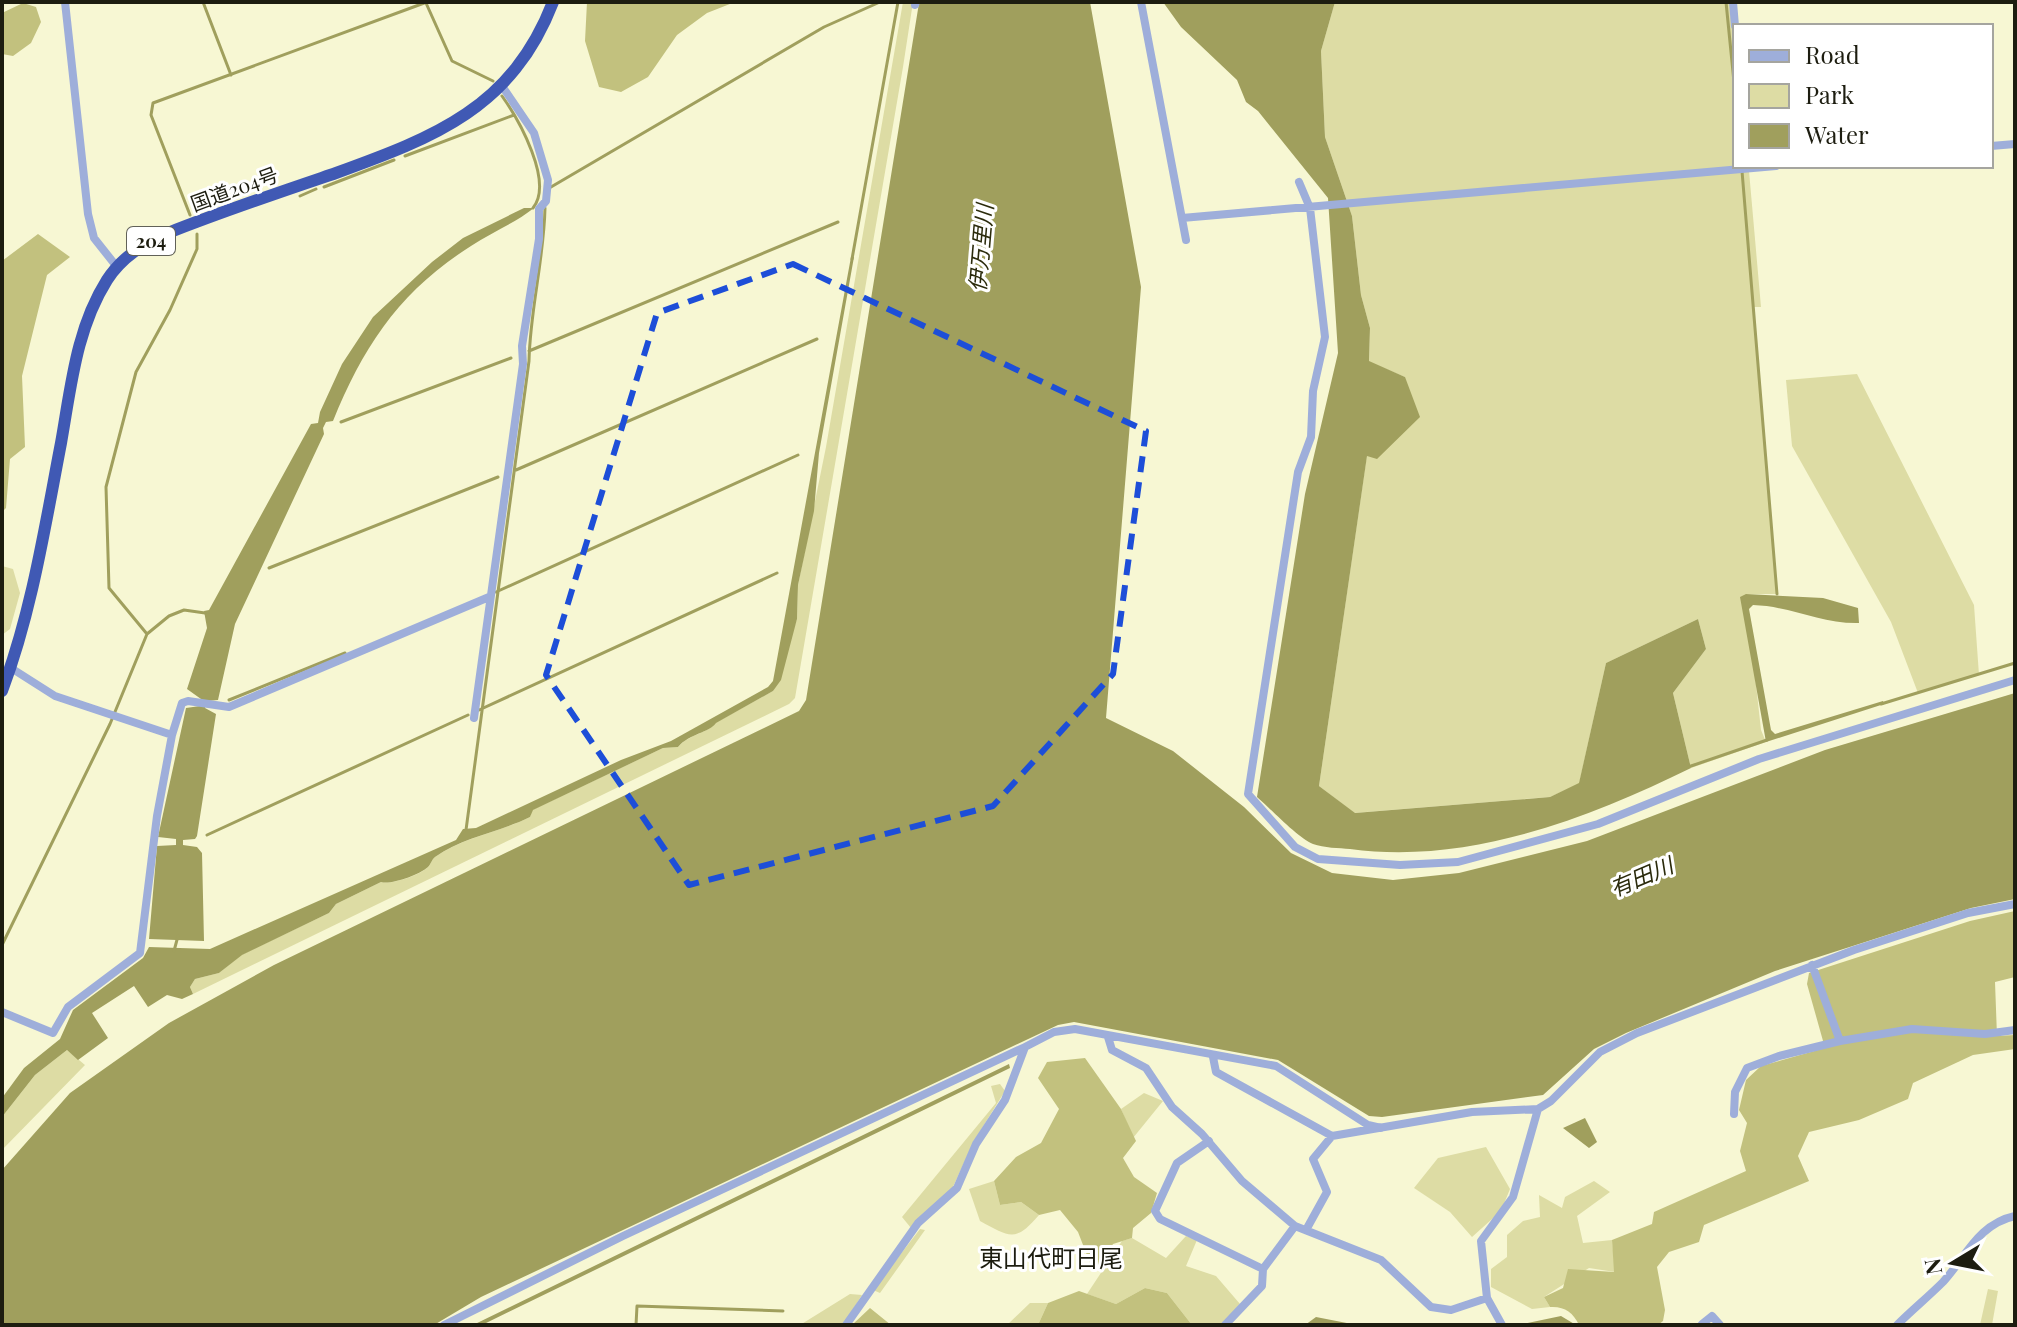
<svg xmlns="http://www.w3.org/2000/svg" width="2017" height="1327" viewBox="0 0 2017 1327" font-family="'Playfair Display','Noto Sans JP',serif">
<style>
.green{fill:#dddca4}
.forest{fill:#c2c17e}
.water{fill:#a09f5d}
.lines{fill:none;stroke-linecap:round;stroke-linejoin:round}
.stream{stroke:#a09f5d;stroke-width:3}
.minor{stroke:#9eaeda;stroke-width:8}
.highway{stroke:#4059b4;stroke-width:12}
.marked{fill:none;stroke:#1d4ed8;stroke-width:6;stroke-dasharray:16 10;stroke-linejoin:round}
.labels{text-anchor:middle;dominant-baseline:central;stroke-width:6;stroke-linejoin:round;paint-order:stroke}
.shield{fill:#fff;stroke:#616158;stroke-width:2}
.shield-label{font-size:18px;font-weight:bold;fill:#1d1d10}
.street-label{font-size:20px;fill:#1d1d10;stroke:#fff}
.water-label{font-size:22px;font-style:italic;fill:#2b2b0c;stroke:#fff}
.quarter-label{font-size:24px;fill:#1d1d10;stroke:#fff}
</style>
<rect width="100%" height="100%" fill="#f7f7d3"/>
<path class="green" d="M903,2H913L903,67L795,698L789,704L193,994L190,987L195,979L219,973L241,955L329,913L336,904L381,882C392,885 420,875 428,867C431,864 432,859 435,857C464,837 500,832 530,817L532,810L663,748L678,747C689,734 709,733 715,723L773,691L797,619L798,585L826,447Z
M1335,2H1731L1735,39V166L1749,171L1761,307H1753L1777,594H1746L1761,730L1766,742L1691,768L1673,693L1706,649L1698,619L1606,663L1579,784L1550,797L1354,813L1319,786L1367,455L1405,377L1369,362L1370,328L1361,295L1352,216L1325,137L1321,51Z
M1857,374L1974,605L1979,675L1918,693L1891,622L1792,446L1786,380Z
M2,566L13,569L20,593L10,629L2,635Z
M67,1050L85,1065L2,1150V1117L35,1075Z
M1000,1084L1005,1091L974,1141L952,1189L911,1228L902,1217L996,1103L991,1086Z
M1144,1093L1163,1101L1133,1138L1121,1109Z
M1486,1147L1510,1189L1501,1211L1472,1237L1450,1212L1414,1188L1438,1158Z
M994,1181L1000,1205L1021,1202L1039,1215C1015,1243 1010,1237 980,1221L969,1189Z
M1594,1181L1610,1192L1577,1216L1583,1243L1612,1240L1615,1272L1589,1268L1544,1297L1550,1307L1532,1309L1491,1287V1269L1507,1257V1235L1523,1221L1540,1217L1539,1195L1562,1208L1565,1197Z
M920,1229L925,1230L880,1293L873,1290Z
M1186,1236L1197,1240L1186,1266L1216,1276L1240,1304L1222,1325H1192L1167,1293L1145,1288L1116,1304L1087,1294L1122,1241L1132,1238L1166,1258Z
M1988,1289L1998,1291L1992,1325H1980Z
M850,1294L862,1295L843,1325H800Z
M1030,1303H1048L1038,1325H1007Z"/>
<path class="forest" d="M587,2H735L707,13L677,35L648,77L621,92L599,87L585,41Z
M23,3L36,7L41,22L31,43L13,56L2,54V13Z
M38,234L70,257L47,275L22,376L25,447L10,459L6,508L2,512V261Z
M2015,911V977L1995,982L1997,1036L2015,1035V1049L1973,1055L1913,1083L1908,1099L1859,1120L1809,1132L1798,1156L1809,1181L1704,1225L1699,1242L1669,1252L1657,1267L1665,1310L1663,1321L1658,1325H1579C1573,1312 1564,1306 1550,1307L1544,1297L1563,1288L1568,1269L1614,1272L1612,1240L1652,1224L1654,1212L1746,1171L1740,1151L1747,1123L1739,1110L1746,1080L1761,1066L1825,1048L1807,984L1809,973L1970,921Z
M1085,1058L1121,1109L1136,1141L1123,1158L1134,1177L1157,1193L1151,1213L1133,1228L1132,1238L1113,1244L1100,1266L1090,1263L1078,1232L1060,1210L1039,1215L1021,1202L1000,1205L994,1181L1016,1157L1041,1143L1059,1109L1038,1078L1047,1062Z
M1145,1288L1167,1293L1192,1325H1038L1048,1303L1079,1291L1116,1304Z
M870,1308L891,1325H852Z"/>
<path class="water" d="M1090,2L1141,287L1106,718L1173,751L1244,807L1291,853L1332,873L1393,880L1459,873L1587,841L1825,750L2015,693V899L1971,908L1775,971L1626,1033L1594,1049L1543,1095L1382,1117L1369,1116L1278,1060L1074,1022L1058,1025L481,1297L434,1325H2V1170L70,1093L169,1023L274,965L799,711L806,700L919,3Z
M1163,2H1335L1321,51L1325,137L1352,216L1361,295L1370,328L1369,361L1405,377L1420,417L1377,459L1367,456L1319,786L1355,813L1550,797L1579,783L1606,663L1698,619L1706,649L1673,693L1691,768C1587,819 1468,865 1350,849C1339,848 1324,848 1313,844C1298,838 1271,809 1257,797L1305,494L1338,353L1328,198L1258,111L1246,102L1237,80L1181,27Z
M524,208H534C515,223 492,232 471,246C400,291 364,345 333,421L326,422L323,428L324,434L235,624L218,700L207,701L205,708L216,714L197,836L195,839L183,840V845L197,847L202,853L204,941L149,939L157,846L176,845V839L158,837L186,708L200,706L201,699L187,689L207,628L204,611L209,610L311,424L318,423L320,412L342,364L373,317L432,262L463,238Z
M851,257H854L819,453L814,511L798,585L797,619L781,680L773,691L716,723C709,733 690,733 678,747L663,748L533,810L530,817C500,832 463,837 435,857C432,859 431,864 428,867C419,875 391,885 381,882L336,904L329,913L242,955L219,973L195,979L190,987L193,994L182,999L167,995L148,1007L134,986L92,1013L108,1038L78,1060L67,1050L35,1075L2,1117V1098L24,1068L60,1039L73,1010L143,958L149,947L210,949L456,840L463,829L476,828L621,760L671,741L768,687L773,681Z
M1746,594L1823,598L1858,608L1859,623C1822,624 1790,606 1753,605L1749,609L1771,730L1775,734L1883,701L1884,704L1766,742L1740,597Z
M1009,1064L1010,1068L482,1325H473Z
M1585,1118L1597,1142L1589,1148L1563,1128Z
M1561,1316L1576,1325H1518Z
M1316,1317L1357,1325H1305Z"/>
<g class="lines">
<path class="stream" d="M203,2L231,75
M1726,2L1735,92
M426,3L452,61L493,81
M502,96C519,120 554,182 533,208
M405,156L514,115
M1742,171L1777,594
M324,187L394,160
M551,187L824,27L880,2
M300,196L316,189
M190,215L151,115L153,103L427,2
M852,259L898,2
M529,351L838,222
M341,422L511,358
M516,470L817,339
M269,568L498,477
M496,592L798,455
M147,634L109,588L106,487L136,372L170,310L197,249V234
M229,700L345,653
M1881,704L2015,663
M479,710L777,573
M1691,766L1767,740
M466,830L529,361C530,310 544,259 545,208
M207,835L468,715
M2,945L110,724L147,634L169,616L184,610L205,613
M174,951L178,936
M636,1325L637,1306L783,1311"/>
<path class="minor" d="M65,2L88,214L94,238L117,267
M1141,2L1186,240
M1733,2L1735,26
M915,5L916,2
M1991,146L2015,144
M1299,182L1310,208L1325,337L1313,391L1311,437L1298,472L1248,794L1295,847L1318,859L1400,865L1458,862L1598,824L1759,759L2015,680
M1182,218L1776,166
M11,668L55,696L172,735L182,703L188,701L229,707L489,597
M474,718L523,364L522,346L539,239V209L546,201L548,180L534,133L502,86
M1812,965L1840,1041L1912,1029L1985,1034L2015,1030
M2,1012L53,1033L68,1007L140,953L157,816L172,735
M1108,1037L1112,1050L1146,1068L1172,1107L1202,1134L1242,1181L1295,1226L1381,1260L1431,1307L1451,1310L1487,1298
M1213,1057L1216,1072L1332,1136L1472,1112L1538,1109L1551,1101L1600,1052L1637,1033L1854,950L1968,913L2015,904
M1734,1114L1735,1092L1747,1068L1779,1056L1840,1041
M1209,1141L1177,1163L1155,1211L1160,1219L1263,1269
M1306,1230L1327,1192L1313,1159L1332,1136
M1702,1324L1712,1316L1720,1325
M444,1325L623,1236L1025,1047
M846,1325L918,1223L957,1188L976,1144L1005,1100L1025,1047L1054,1032L1075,1029L1276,1066L1368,1125L1381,1128
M1225,1325L1262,1286L1263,1269L1295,1226
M1502,1325L1487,1298L1481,1241L1513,1197L1538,1109
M1897,1325C1912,1310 1928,1297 1943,1282C1966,1257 1978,1224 2015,1216"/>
<path class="highway" d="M2,691C32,611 45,526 61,443C71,387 76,329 107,280C122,257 143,244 168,233C223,211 280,192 336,173C435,137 512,108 553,2"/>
</g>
<path class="marked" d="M793,264L1146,431L1113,674L993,806L689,885L546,675L657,313Z"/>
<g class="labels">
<rect class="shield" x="127" y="227" width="48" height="28" rx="6"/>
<g class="shield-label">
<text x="151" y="241">204</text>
</g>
<g class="street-label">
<text transform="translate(234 188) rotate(-20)">国道204号</text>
</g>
<g class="water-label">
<text transform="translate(980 248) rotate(-85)">伊万里川</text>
<text transform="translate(1641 876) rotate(-23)">有田川</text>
</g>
<g class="quarter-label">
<text x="1051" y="1257">東山代町日尾</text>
</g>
</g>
<rect width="2017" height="1327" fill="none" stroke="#1d1d10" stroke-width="8"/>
<rect x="1733" y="24" width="260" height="144" fill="#ffffff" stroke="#a5a59f" stroke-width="2"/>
<rect x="1749" y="50" width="40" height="12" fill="#9eaeda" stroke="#a5a59f" stroke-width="2"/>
<text x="1805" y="64" font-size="24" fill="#1d1d10">Road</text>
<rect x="1749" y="84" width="40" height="24" fill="#dddca4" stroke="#a5a59f" stroke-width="2"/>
<text x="1805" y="104" font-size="24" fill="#1d1d10">Park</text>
<rect x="1749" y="124" width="40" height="24" fill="#a09f5d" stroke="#a5a59f" stroke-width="2"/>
<text x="1805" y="144" font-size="24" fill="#1d1d10">Water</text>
<g transform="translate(1953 1263) rotate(260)" stroke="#ffffff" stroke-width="6" paint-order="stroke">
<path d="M0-6L14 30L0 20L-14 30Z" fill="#1d1d10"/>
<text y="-12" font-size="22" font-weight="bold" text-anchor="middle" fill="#1d1d10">N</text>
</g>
</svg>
